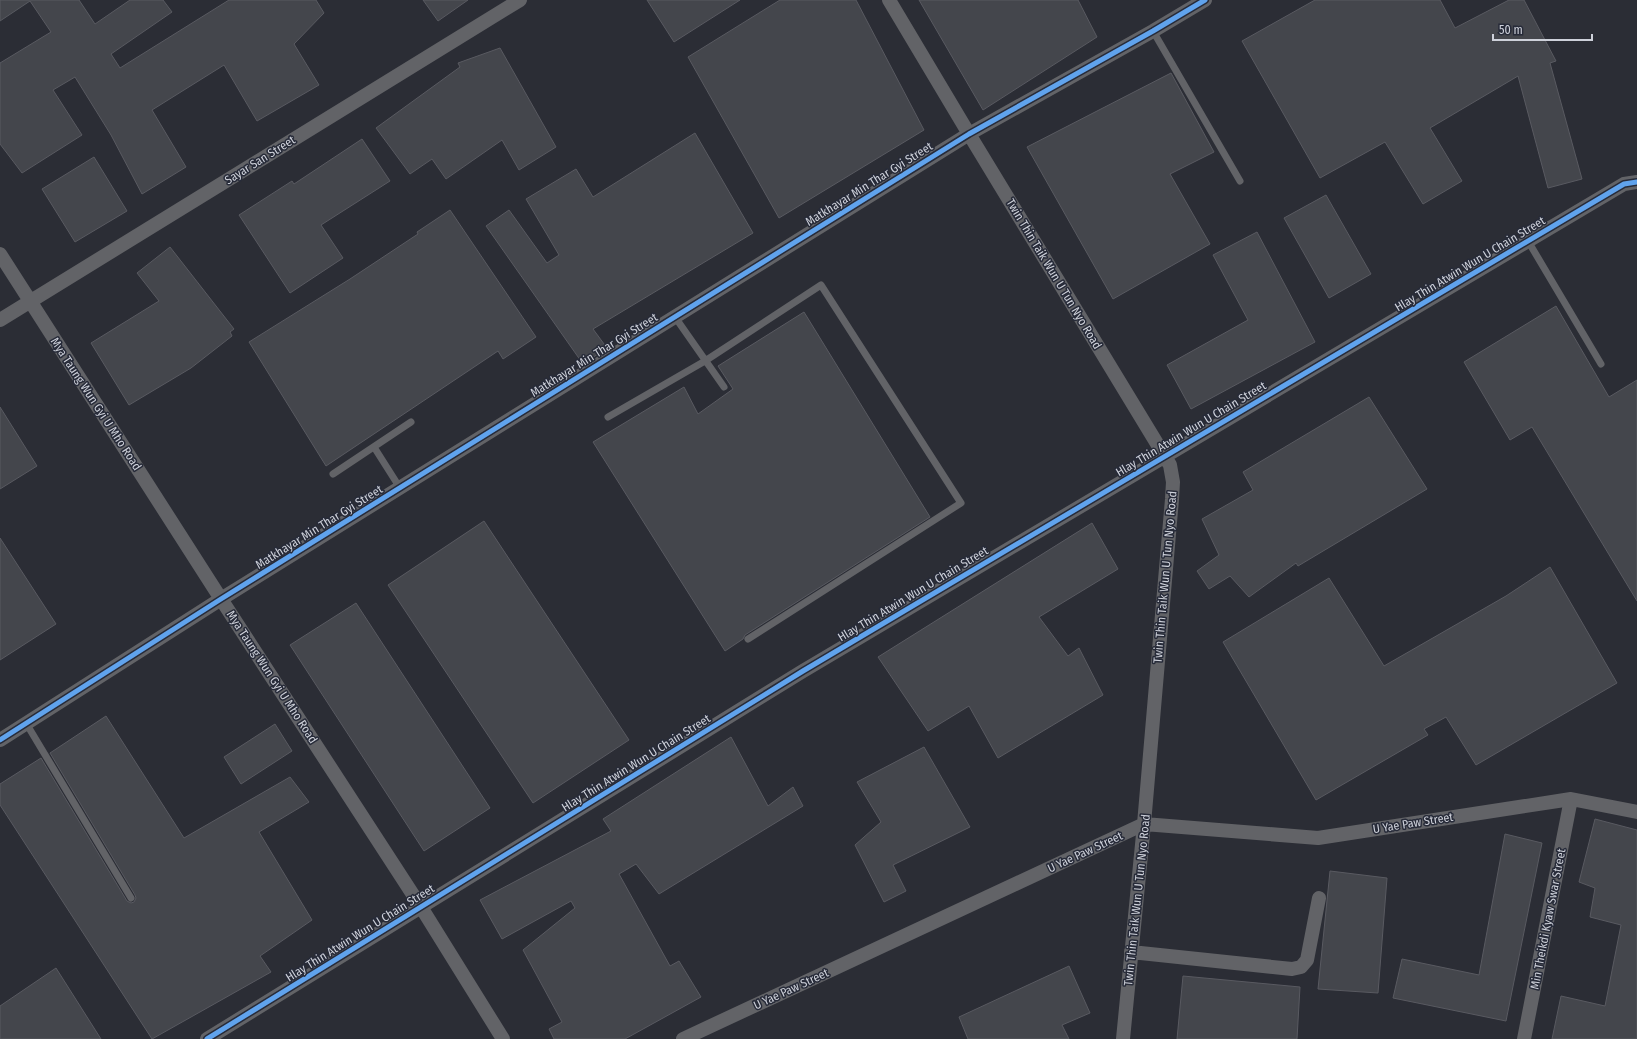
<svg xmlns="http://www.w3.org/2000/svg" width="1637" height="1039" viewBox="0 0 1637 1039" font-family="'Fira Sans Condensed',sans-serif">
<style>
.building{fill:#44464c;stroke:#595a61}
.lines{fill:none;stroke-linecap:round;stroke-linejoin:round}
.lane{stroke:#626367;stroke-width:7}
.street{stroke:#626367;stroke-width:14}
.cycleway-casing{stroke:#272b39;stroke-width:8}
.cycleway{stroke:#60a3ed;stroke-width:5}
.labels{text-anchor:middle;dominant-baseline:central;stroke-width:3;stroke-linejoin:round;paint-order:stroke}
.street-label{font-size:12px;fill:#ced1da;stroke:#272b39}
</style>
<rect width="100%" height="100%" fill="#2b2d35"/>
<path class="building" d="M0,0H79L95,24L130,0H163L172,12L111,54L120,68L229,0H316L324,13L294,44L319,85L257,121L224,65L152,110L186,167L142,194L111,135L75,77L53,90L82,135L22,173L0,144V63L51,32L30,1L0,21Z
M423,0H468L438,21Z
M647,0H740L674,42Z
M780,0H856L924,130L779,218L688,57Z
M919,0H1078L1097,37L983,110Z
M1315,0H1440L1455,28L1509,0H1524L1556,61L1550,63L1582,179L1548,188L1518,76L1430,128L1462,181L1423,204L1385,142L1320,178L1242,41Z
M500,48L556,147L519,170L502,140L446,179L432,159L410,174L376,128L460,67L458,63Z
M1171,73L1214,152L1170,174L1210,244L1113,299L1027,147Z
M695,133L753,233L593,329L607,348L583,364L486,226L509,210L547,263L559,255L526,199L576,169L593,197Z
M362,139L390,181L321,225L343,258L290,293L239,215L292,181L294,184Z
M94,157L127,211L75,242L42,189Z
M1326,195L1371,274L1329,298L1284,218Z
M450,210L536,337L503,359L498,351L326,466L249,342L350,279L418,234L417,232Z
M1257,232L1315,342L1191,409L1167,365L1248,320L1213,255Z
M170,247L234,329L230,332L232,336L191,368L129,405L91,343L159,301L137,273Z
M1556,306L1609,397L1637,380V601L1532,427L1510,440L1464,362Z
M804,312L930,517L745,635L743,639L725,651L593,442L684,387L698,414L733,389L718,366Z
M1369,397L1427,489L1298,566L1296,563L1249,597L1230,576L1209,589L1197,571L1219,555L1202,519L1253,490L1243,472Z
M0,407L37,466L0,489Z
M484,521L629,740L533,803L388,585Z
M1092,523L1118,569L1039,617L1068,656L1079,648L1103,695L998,758L969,706L928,731L878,657Z
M0,538L56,624L0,660Z
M1550,567L1617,683L1476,765L1446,717L1424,729L1428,735L1316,800L1223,642L1329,578L1384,666L1506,596Z
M356,603L490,808L424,851L290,645Z
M106,716L184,838L290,777L309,802L259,832L312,920L260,956L271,972L152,1039L0,805V784L41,758L127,901L131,903L134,902L136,898L135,895L50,753Z
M275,724L292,751L241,784L224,757Z
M731,737L768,806L793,787L803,806L659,894L636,864L619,874L670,966L679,961L701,997L625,1039H554L549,1029L562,1022L523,950L575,908L571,901L502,939L480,900L611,831L603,819Z
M924,747L970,827L893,865L906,891L884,902L855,845L881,822L857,782Z
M1595,819L1637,830V1039H1552L1561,996L1605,1006L1621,925L1590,917L1595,888L1579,882Z
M1505,834L1542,843L1506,1021L1393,998L1402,959L1479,975Z
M1330,871L1387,878L1378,993L1318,989Z
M1069,966L1090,1013L1062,1025L1069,1039H968L959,1017Z
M56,968L101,1039H0V1006Z
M1183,976L1300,987L1297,1039H1177Z"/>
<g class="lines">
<path class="lane" d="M1153,31L1240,181
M1528,241L1601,364
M675,317L724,387
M608,417L705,361L821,285L961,503L748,639
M374,447L400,488
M333,474L411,422
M26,723L131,898"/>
<path class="street" d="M889,0L969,134L1170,465L1173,482L1172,499L1144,824L1123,1039
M0,254L221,599L421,907L503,1039
M0,320L520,0
M0,740L221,599L969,134L1153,31L1205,0
M1131,952L1292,969L1301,967L1307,960L1319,898
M207,1039L803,671L1624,184L1637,182
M683,1039L1144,824L1318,838L1571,799L1637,812
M1524,1039L1571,799"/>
<g class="cycleway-casing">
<path id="cycleway" d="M0,740L221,599L969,134L1153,31L1205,0
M207,1039L803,671L1624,184L1637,182"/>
</g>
<use href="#cycleway" class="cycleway"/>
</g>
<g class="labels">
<g class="street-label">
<text transform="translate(260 160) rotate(-32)">Sayar San Street</text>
<text transform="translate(869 184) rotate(-32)">Matkhayar Min Thar Gyi Street</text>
<text transform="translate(1470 264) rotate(-31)">Hlay Thin Atwin Wun U Chain Street</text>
<text transform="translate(1054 274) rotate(59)">Twin Thin Taik Wun U Tun Nyo Road</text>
<text transform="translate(594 355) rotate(-32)">Matkhayar Min Thar Gyi Street</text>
<text transform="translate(96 404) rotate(57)">Mya Taung Wun Gyi U Mho Road</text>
<text transform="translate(1191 429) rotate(-31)">Hlay Thin Atwin Wun U Chain Street</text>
<text transform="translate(319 527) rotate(-32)">Matkhayar Min Thar Gyi Street</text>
<text transform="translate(1165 577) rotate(-85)">Twin Thin Taik Wun U Tun Nyo Road</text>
<text transform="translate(913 594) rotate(-31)">Hlay Thin Atwin Wun U Chain Street</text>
<text transform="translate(272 677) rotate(57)">Mya Taung Wun Gyi U Mho Road</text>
<text transform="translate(636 763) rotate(-32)">Hlay Thin Atwin Wun U Chain Street</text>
<text transform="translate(1413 823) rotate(-9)">U Yae Paw Street</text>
<text transform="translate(1085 852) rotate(-25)">U Yae Paw Street</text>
<text transform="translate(1137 900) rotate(-84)">Twin Thin Taik Wun U Tun Nyo Road</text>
<text transform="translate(1548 919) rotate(-79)">Min Theikdi Kyaw Swar Street</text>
<text transform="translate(360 933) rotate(-32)">Hlay Thin Atwin Wun U Chain Street</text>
<text transform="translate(791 989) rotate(-25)">U Yae Paw Street</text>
</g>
</g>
<path d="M1493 34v6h99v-6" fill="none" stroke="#ced1da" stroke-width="2"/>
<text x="1499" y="34" font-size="12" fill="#ced1da" stroke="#272b39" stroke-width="3" paint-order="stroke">50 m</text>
</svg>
